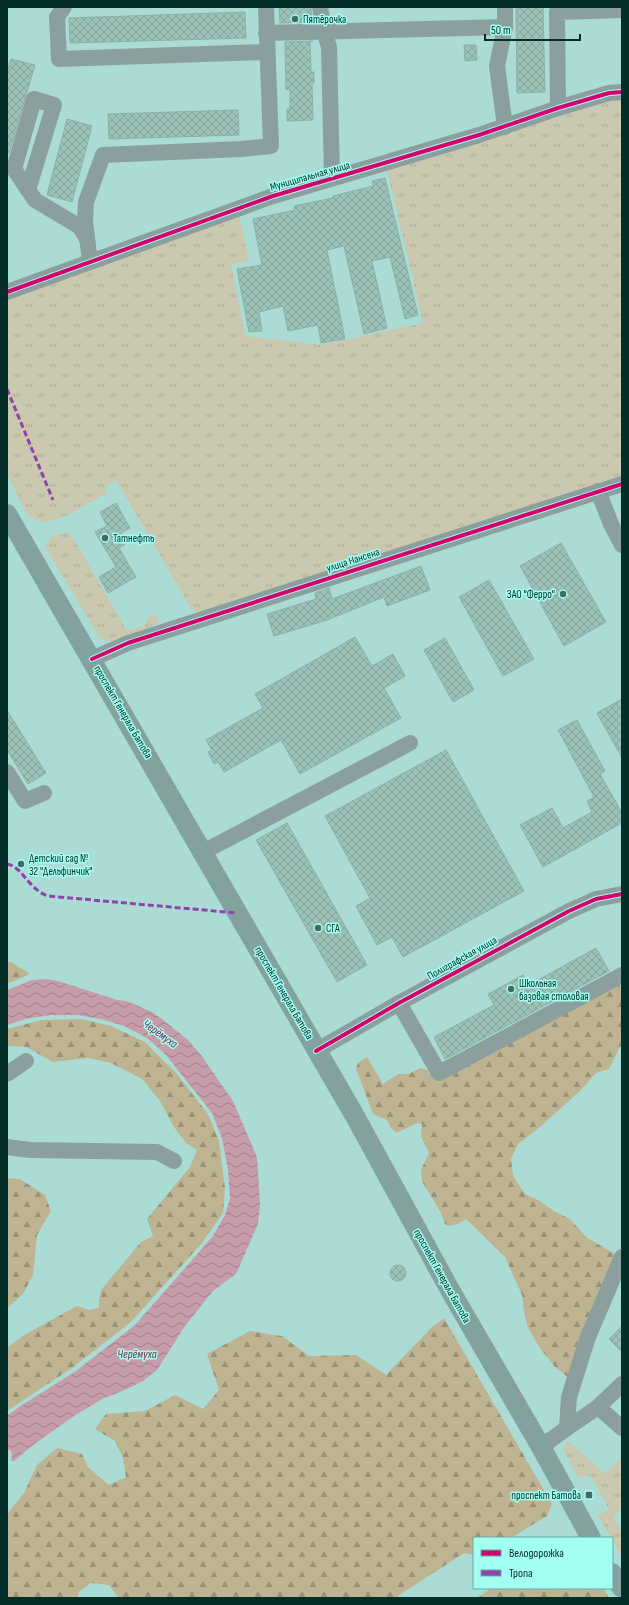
<svg xmlns="http://www.w3.org/2000/svg" width="629" height="1605" font-family="'Sofia Sans Condensed',sans-serif">
	<style>
		.grass { fill: url(#grass-tufts) }
		.forest { fill: url(#forest-firs) }
		.water { fill: url(#water-waves) }
		.building { fill: url(#building-cross-hatch); stroke: #8bb1a7 }
		.lines { fill: none; stroke-linecap: round; stroke-linejoin: round }
		.minor { stroke: #8ba09e; stroke-width: 16 }
		.major { stroke: #83a29e; stroke-width: 20 }
		.quiet { stroke: #8e44ad; stroke-width: 3; stroke-dasharray: 6 3; stroke-linecap: butt }
		.cycleway-casing { stroke: #a2fff1; stroke-width: 6 }
		.cycleway { stroke: #d6006c; stroke-width: 4 }
		.poi-dot { fill: #3e6b65; stroke: #a2fff1; stroke-width: 1.5 }
		.labels { text-anchor: middle; dominant-baseline: central; stroke-width: 3; stroke-linejoin: round; paint-order: stroke }
		.poi-label { font-size: 11px; fill: #042e29; stroke: #a2fff1; text-anchor: start }
		.street-label { font-size: 11px; fill: #042e29; stroke: #a2fff1 }
		.water-label { font-size: 12px; font-style: italic; fill: #7d1c3f; stroke: #a2fff1 }
	</style>
	<defs>
		<pattern id="grass-tufts" width="24" height="20" patternUnits="userSpaceOnUse"><rect width="24" height="20" fill="#cac8ae"/><path d="M3 7l-1-3M5 7V3M7 7l1-3M15 17l-1-3M17 17v-4M19 17l1-3" fill="none" stroke="#acac96"/></pattern>
		<pattern id="forest-firs" width="22" height="20" patternUnits="userSpaceOnUse"><rect width="22" height="20" fill="#beb491"/><path d="M5 1l3.5 6h-7zM16 11l3.5 6h-7z" fill="#989376"/></pattern>
		<pattern id="water-waves" width="16" height="10" patternUnits="userSpaceOnUse"><rect width="16" height="10" fill="#c69ca9"/><path d="M0 5q4-4 8 0t8 0" fill="none" stroke="#9f808a"/></pattern>
		<pattern id="building-cross-hatch" width="8" height="8" patternUnits="userSpaceOnUse"><rect width="8" height="8" fill="#9cc1b7"/><path d="M0 0l8 8M0 8l8-8" fill="none" stroke="#85a69d"/></pattern>
	</defs>
	<rect width="100%" height="100%" fill="#aadcd5"/>
	<g class="grass">
		<path d="M622,97V480L200,612L192,610L116,480L105,487L107,493L68,515L46,522L37,521L26,513L7,474V300L92,268L239,216L249,261L231,264L245,336L322,345L423,323L387,170L560,114Z"/>
		<path d="M64,533L70,535L74,539L127,631L145,625L149,616L153,614L157,616L159,620L157,623L117,642L107,641L100,638L46,548C46,537 55,535 64,533Z"/>
		<path d="M568,1441L605,1474L622,1457V1509L613,1516L622,1531V1557L598,1516L609,1509L591,1476L578,1477L567,1457L564,1451L565,1444Z"/>
	</g>
	<g class="forest">
		<path d="M7,962H11L30,974L7,984Z"/>
		<path d="M615,975L622,991V1043L609,1069L596,1073L580,1091L541,1126L518,1144L511,1159L513,1176L525,1194L540,1201L554,1211L570,1219L586,1237L615,1254L569,1378L555,1367L539,1347L528,1328L524,1312L522,1295L505,1257L466,1219L458,1224L449,1226L445,1224L441,1213L422,1181L421,1170L429,1153L421,1137L422,1124L417,1123L397,1133L391,1128L387,1120L373,1114L356,1069L358,1063L367,1057L383,1084L398,1074H409L420,1068L428,1070L429,1074Z"/>
		<path d="M82,1019L111,1026L145,1042L177,1074L208,1114L219,1141L225,1188L223,1213L202,1243L131,1322L72,1368L7,1411V1348L24,1335L77,1306L89,1310L99,1308V1299L101,1290L141,1242L153,1236L147,1219L190,1167L197,1150L186,1143L174,1127L160,1101L142,1079L111,1063L88,1058L53,1062L26,1047L7,1046V1029L41,1020Z"/>
		<path d="M7,1178L20,1179L45,1195L51,1211L37,1235L33,1275L23,1294L7,1308Z"/>
		<path d="M444,1318L552,1504L547,1516L511,1538H474V1555L464,1553L395,1598H119L109,1585L91,1583L79,1592L77,1598H7V1514L24,1493L37,1465L57,1448L82,1454L88,1467L109,1485L126,1477L123,1458L115,1441L95,1429L106,1414L145,1411L175,1395L203,1409L219,1390L207,1354L250,1331L282,1336L309,1356L356,1355L386,1375L432,1327Z"/>
		<path d="M492,1588H603L609,1598H477Z"/>
	</g>
	<path class="water" d="M45,979L58,981L117,1000L127,1001L152,1012L162,1019L188,1040L201,1055L233,1101L257,1157L260,1204L258,1224L236,1274L213,1291L185,1326L157,1370L143,1381L125,1390L104,1398L74,1416L33,1445L14,1461H11L12,1454L10,1450H7V1416L19,1407L76,1371L135,1325L213,1236L225,1215L230,1199L228,1170L222,1138L212,1113L166,1055L147,1038L124,1026L101,1019L78,1015H51L25,1019L7,1025V990L32,980Z"/>
	<g class="building">
		<path d="M279,7H311L312,22L280,23Z"/>
		<path d="M516,7H543L545,92L517,93Z"/>
		<path d="M245,12L246,38L70,43L69,18Z"/>
		<path d="M313,41L310,42L311,72H314V83H312L313,120L287,121V109H290V89L286,90L285,42Z"/>
		<path d="M464,45H476L477,60L465,61Z"/>
		<path d="M11,59L35,65L9,153H7V72Z"/>
		<path d="M238,110L239,135L109,139L108,114Z"/>
		<path d="M67,119L92,126L72,202L47,195Z"/>
		<path d="M385,178L418,315L405,319L390,257L372,261L387,328L364,334L344,246L327,250L345,339L321,343L318,325L288,331L283,306L259,312L262,331L249,332L237,269L262,265L253,219L295,210L294,206L333,198V196L373,186L372,181Z"/>
		<path d="M116,503L130,528L121,533L127,543L119,548L136,577L108,593L99,577L116,567L95,532L107,526L100,512Z"/>
		<path d="M561,543L606,622L564,646L520,566Z"/>
		<path d="M421,566L430,590L387,606L384,597L327,620L274,636L267,614L316,599L315,593L329,588L332,599Z"/>
		<path d="M489,580L534,659L503,676L459,597Z"/>
		<path d="M355,637L372,666L393,654L405,676L384,688L401,718L300,774L281,740L224,772L218,762L214,764L208,752L212,750L206,740L263,708L255,694Z"/>
		<path d="M445,638L474,690L453,702L424,650Z"/>
		<path d="M622,699V758L597,713Z"/>
		<path d="M7,710L46,773L28,784L7,750Z"/>
		<path d="M577,720L605,771L600,774L622,813V823L543,867L520,825L552,808L563,828L592,812L587,801L594,797L558,730Z"/>
		<path d="M446,750L524,891L403,957L392,937L377,945L356,906L370,898L325,816Z"/>
		<path d="M287,823L367,965L337,982L256,840Z"/>
		<path d="M596,948L609,971L445,1059L434,1037L494,1005L488,994L523,975L529,985Z"/>
		<circle cx="398" cy="1273" r="8"/>
		<path d="M622,1326V1352L609,1339Z"/>
	</g>
	<g class="lines">
		<g class="minor">
			<path d="M64,7L57,17L59,59L267,52"/>
			<path d="M320,7L324,31L329,47L332,178"/>
			<path d="M266,33L505,27"/>
			<path d="M558,108L557,12L622,10"/>
			<path d="M505,127L497,66L505,27V7"/>
			<path d="M28,190L54,105L34,99L14,169L35,200L80,227L87,239"/>
			<path d="M90,262L85,221L86,202L103,155L241,149L271,146L266,7"/>
			<path d="M7,292L273,196L479,135L558,108L609,93L622,92"/>
			<path d="M598,491L611,524L622,545"/>
			<path d="M92,659L128,643L622,484"/>
			<path d="M7,772L25,801L44,793"/>
			<path d="M203,852L410,743"/>
			<path d="M399,1003L439,1073L622,975"/>
			<path d="M316,1051L399,1003L569,911L596,899L622,894"/>
			<path d="M7,1074L26,1061"/>
			<path d="M7,1147L30,1150L157,1152L174,1161"/>
			<path d="M598,1407L622,1428"/>
			<path d="M567,1428L598,1407L622,1384"/>
			<path d="M541,1447L567,1428L569,1397L588,1337L622,1257"/>
		</g>
		<g class="major">
			<path d="M7,514L356,1118L450,1290L541,1447L591,1538"/>
			<path d="M612,1573L622,1588"/>
		</g>
		<g class="quiet">
			<path d="M7,389L53,500"/>
			<path d="M7,864C23,867 28,889 48,896L237,913"/>
		</g>
		<defs>
			<g id="cycleway">
				<path d="M7,292L273,196L479,135L558,108L609,93L622,92"/>
				<path d="M92,659L128,643L622,484"/>
				<path d="M316,1051L399,1003L569,911L596,899L622,894"/>
			</g>
		</defs>
		<use href="#cycleway" class="cycleway-casing"/>
		<use href="#cycleway" class="cycleway"/>
	</g>
	<g class="poi-dot">
		<circle cx="295" cy="19" r="4"/>
		<circle cx="105" cy="538" r="4"/>
		<circle cx="563" cy="594" r="4"/>
		<circle cx="21" cy="864" r="4"/>
		<circle cx="318" cy="928" r="4"/>
		<circle cx="511" cy="989" r="4"/>
		<rect x="585" y="1491" width="8" height="8" rx="2"/>
	</g>
	<g class="labels">
		<g class="poi-label">
			<text x="303" y="19">Пятёрочка</text>
			<text x="113" y="538">Татнефть</text>
			<text x="555" y="594" text-anchor="end">ЗАО "Ферро"</text>
			<text x="29" y="858">Детский сад №<tspan x="29" dy="13">32 "Дельфинчик"</tspan></text>
			<text x="326" y="928">СГА</text>
			<text x="519" y="983">Школьная<tspan x="519" dy="13">базовая столовая</tspan></text>
			<text x="581" y="1495" text-anchor="end">проспект Батова</text>
		</g>
		<g class="street-label">
			<text transform="translate(310 176) rotate(-16)">Муниципальная улица</text>
			<text transform="translate(353 560) rotate(-18)">улица Нансена</text>
			<text transform="translate(123 712) rotate(60)">проспект Генерала Батова</text>
			<text transform="translate(462 958) rotate(-29)">Полиграфская улица</text>
			<text transform="translate(284 993) rotate(60)">проспект Генерала Батова</text>
			<text transform="translate(442 1276) rotate(61)">проспект Генерала Батова</text>
		</g>
		<g class="water-label">
			<text transform="translate(160 1034) rotate(36)">Черёмуха</text>
			<text x="137" y="1354">Черёмуха</text>
		</g>
	</g>
	<rect width="629" height="1605" fill="none" stroke="#042e29" stroke-width="16"/>
	<rect x="473" y="1537" width="140" height="52" fill="#a2fff1" stroke="#63aba1"/>
	<rect x="481" y="1550" width="20" height="6" fill="#d6006c" stroke="#63aba1"/>
	<text x="509" y="1557" font-size="12" fill="#042e29">Велодорожка</text>
	<rect x="481" y="1570" width="20" height="6" fill="#8e44ad" stroke="#63aba1"/>
	<text x="509" y="1577" font-size="12" fill="#042e29">Тропа</text>
	<path d="M485 34v6h95v-6" fill="none" stroke="#042e29" stroke-width="2"/>
	<text x="491" y="34" font-size="12" fill="#042e29" stroke="#a2fff1" stroke-width="3" paint-order="stroke">50 m</text>
</svg>
